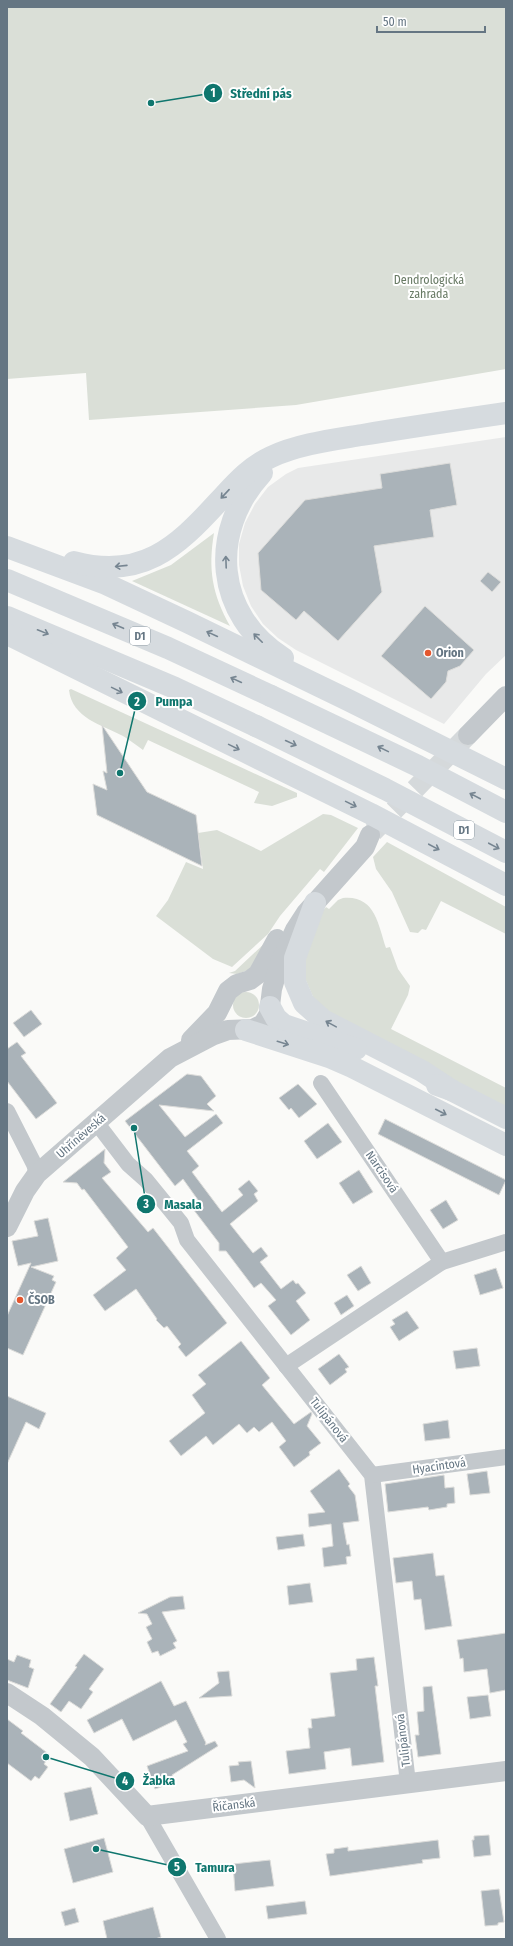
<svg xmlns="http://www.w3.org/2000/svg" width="513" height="1946" font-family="'Fira Sans Condensed',sans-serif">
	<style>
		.built { fill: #e8e9e9 }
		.green { fill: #dadfd7 }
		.building { fill: #aab3b9; stroke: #dcdcda }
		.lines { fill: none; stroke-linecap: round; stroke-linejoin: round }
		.tertiary-tunnel { stroke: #d5d9db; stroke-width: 20; stroke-dasharray: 20 10; stroke-linecap: butt }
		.minor { stroke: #c3c8cc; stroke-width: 16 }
		.tertiary { stroke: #c3c8cc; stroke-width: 20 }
		.trunk { stroke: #d6dbdf; stroke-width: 22 }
		.motorway { stroke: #d6dbdf; stroke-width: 22 }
		.oneway { stroke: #768591 }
		.poi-dot { fill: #e4572e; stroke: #fff; stroke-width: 1.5 }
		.labels { text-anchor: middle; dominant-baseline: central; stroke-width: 4; stroke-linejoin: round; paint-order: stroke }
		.shield { fill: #fff; stroke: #939fa8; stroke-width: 1 }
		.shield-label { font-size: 11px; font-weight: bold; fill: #657683 }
		.park-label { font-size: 12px; fill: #687a64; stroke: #fff }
		.poi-label { font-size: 12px; font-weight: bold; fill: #657683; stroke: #fff; text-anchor: start }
		.street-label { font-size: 12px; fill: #657683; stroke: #fff }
		.leader { fill: none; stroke: #0f766e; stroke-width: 1.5 }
		.callout-dot { fill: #0f766e; stroke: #fff; stroke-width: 1.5 }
		.mark-label { font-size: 12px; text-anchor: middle; font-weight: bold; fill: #fff }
		.callout-label { font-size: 13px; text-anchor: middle; font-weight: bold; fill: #0f766e; stroke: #fff; stroke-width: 4; stroke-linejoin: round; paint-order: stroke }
	</style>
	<rect width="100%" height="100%" fill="#fafaf8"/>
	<path class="built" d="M506,437V655L486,674L444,724L296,650L278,638L263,624L251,606L243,586L239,565V544L245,523L255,504L268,487L286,474L298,468Z"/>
	<g class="green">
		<path d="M7,7H506V369L296,405L89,420L86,373L7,379Z"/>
		<path d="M214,533C208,569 212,594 230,626L132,581L171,565Z"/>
		<path d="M71,689L297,793V797L272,806L254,803L259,792L148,740L143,750C136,745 130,740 123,736C102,725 72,718 69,690Z"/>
		<path d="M323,814L331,815L358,828L324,872L320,869L280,916L268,934L232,967L213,959L156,916L168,900L186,862L203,869L198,833L217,830L261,851Z"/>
		<path d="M387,842L506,907V934L441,901L426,930L422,929L418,933L410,932L392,892L376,869L373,857Z"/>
		<path d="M343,898C375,895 378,924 386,948L390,947L398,969L410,986L408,995L391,1029L506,1088V1108L317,1006L301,969L321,913L326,907L329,909L338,900Z"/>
		<path d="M266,942L254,968L237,974L229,973L235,971Z"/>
		<circle cx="246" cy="1005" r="13"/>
	</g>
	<g class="building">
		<path d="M450,463L457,505L430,510L434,537L374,546L382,592L338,641L304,611L296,620L261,590L258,553L305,500L382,488L380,474Z"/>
		<path d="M488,572L501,582L492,592L480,581Z"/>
		<path d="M425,606L474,650L460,666L448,671L446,682L431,699L381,656Z"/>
		<path d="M102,725L147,792L196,815L202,866L97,815L93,784L107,790L103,771L107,773Z"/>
		<path d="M31,1010L42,1024L24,1037L13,1023Z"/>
		<path d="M17,1042L26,1053L21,1056L57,1103L36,1119L7,1081V1049Z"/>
		<path d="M187,1074L201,1076L216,1096L207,1104L214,1111L159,1105L185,1137L216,1114L223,1123L187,1151L199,1166L192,1172L222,1212L243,1195L238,1189L249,1180L258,1191L254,1194L258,1201L230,1224L253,1253L261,1247L268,1256L260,1262L281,1289L293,1280L296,1284L298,1283L306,1293L296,1301L310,1320L291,1335L268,1306L276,1300L261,1283L254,1288L226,1251H219V1243L190,1205L198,1200L183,1179L175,1186L125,1121Z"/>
		<path d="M298,1084L317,1104L299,1118L291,1108L289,1110L279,1098Z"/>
		<path d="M385,1119L506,1180L499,1195L378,1134Z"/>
		<path d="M328,1123L342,1142L317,1159L304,1141Z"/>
		<path d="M105,1149L104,1163L111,1172L102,1178L148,1232L153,1228L227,1323L186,1357L178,1347L181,1344L167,1326L164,1328L156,1320L157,1319L136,1289L105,1311L93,1295L126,1270L116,1258L128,1247L84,1189L82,1190L77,1183L63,1182Z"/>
		<path d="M359,1170L373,1192L353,1204L339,1183Z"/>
		<path d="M446,1200L458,1220L443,1229L430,1210Z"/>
		<path d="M48,1218L58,1261L31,1267L54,1276L52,1280L56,1282L23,1355L7,1348V1316L31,1263L18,1266L12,1241L38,1236L34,1221Z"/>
		<path d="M361,1266L371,1283L358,1291L347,1275Z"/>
		<path d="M496,1268L503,1288L480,1295L474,1275Z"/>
		<path d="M347,1295L354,1306L341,1315L334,1303Z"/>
		<path d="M407,1311L419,1328L399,1341L390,1327L395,1324L392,1320Z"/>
		<path d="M241,1341L270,1378L262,1385L294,1424L311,1412L312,1414L307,1426L321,1443L309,1452L310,1455L294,1467L279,1447L286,1441L272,1422L259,1432L254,1427L247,1433L239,1424L213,1445L206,1436L181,1456L169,1441L205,1413L192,1395L206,1384L198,1375Z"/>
		<path d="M477,1348L480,1366L456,1369L453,1351Z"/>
		<path d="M339,1354L349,1367L345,1369L347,1372L330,1385L318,1369Z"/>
		<path d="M7,1396L46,1413L39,1429L26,1422L7,1464Z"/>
		<path d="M448,1420L450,1438L425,1441L423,1424Z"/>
		<path d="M339,1469L350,1484L348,1486L355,1495L359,1521L343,1523L347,1545L349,1544L351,1556L346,1557L347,1564L324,1567L322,1548L333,1546L331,1524L309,1527L308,1514L325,1512L310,1491Z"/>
		<path d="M487,1471L490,1493L470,1495L467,1474Z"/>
		<path d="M444,1475L445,1488L454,1487L455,1503L447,1504V1507L429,1510L428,1507L388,1512L385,1484Z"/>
		<path d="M303,1534L305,1546L278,1550L276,1537Z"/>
		<path d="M433,1553L436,1576L444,1575L452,1626L425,1630L421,1599L414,1600L412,1581L396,1583L393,1558Z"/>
		<path d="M310,1583L313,1602L289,1605L287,1586Z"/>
		<path d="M183,1596L185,1609L162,1612L177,1641L173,1643L176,1648L160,1656L158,1651L152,1653L147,1642L152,1639L146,1627L152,1624L147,1614L138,1613L170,1597Z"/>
		<path d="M506,1633V1690L490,1693L487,1669L464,1672L463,1658L460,1659L457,1640Z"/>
		<path d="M84,1654L104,1669L89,1689L93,1692L81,1709L69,1701L61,1712L50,1704L77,1667L75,1666Z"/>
		<path d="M17,1655L31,1660L29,1667L34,1669L28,1688L7,1680V1659L14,1662Z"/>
		<path d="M374,1657L378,1686H375L384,1762L352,1766L350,1748L324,1752L326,1769L289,1774L286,1751L310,1748L308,1728H312L311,1719L335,1716L330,1673L357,1670L356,1659Z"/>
		<path d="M229,1671L232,1696L199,1698L219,1683L217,1672Z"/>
		<path d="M161,1681L174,1706L186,1701L206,1743L205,1745L215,1741L218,1746L172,1775L175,1782L155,1789L147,1766L188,1751L183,1744L187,1742L176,1720L133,1741L122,1719L94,1733L87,1720Z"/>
		<path d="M432,1686L441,1754L418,1757L415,1735H419L417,1712L424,1711L423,1687Z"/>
		<path d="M488,1695L491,1716L470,1719L467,1697Z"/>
		<path d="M7,1719L23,1731L21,1733L50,1755L44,1764L48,1767L39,1779L35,1776L31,1781L7,1763Z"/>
		<path d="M251,1761L255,1788L244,1780L231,1782L229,1766L239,1765L238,1762Z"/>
		<path d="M91,1787L98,1814L70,1821L64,1793Z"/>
		<path d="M489,1835L491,1855L474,1857L472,1840H474V1836Z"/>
		<path d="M104,1838L113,1872L73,1883L64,1849Z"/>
		<path d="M438,1840L440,1858L422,1860L423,1863L330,1876L326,1854L334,1853V1849L348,1847V1851Z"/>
		<path d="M270,1860L274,1886L235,1891L233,1864Z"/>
		<path d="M499,1889L504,1922L498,1923V1925L485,1926L481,1891Z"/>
		<path d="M305,1901L307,1914L268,1919L266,1906Z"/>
		<path d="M153,1907L161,1937L155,1939H107L103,1921Z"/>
		<path d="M75,1908L79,1922L65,1926L61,1912Z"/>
	</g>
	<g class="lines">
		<path class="tertiary-tunnel" d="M373,832L468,735"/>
		<g class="minor">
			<path d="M321,1083L442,1262"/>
			<path d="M7,1111L34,1164L37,1174"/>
			<path d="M96,1122L128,1164L146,1180L181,1223L187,1240L372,1475L408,1783"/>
			<path d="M286,1366L442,1262L506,1242"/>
			<path d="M372,1475L506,1457"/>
			<path d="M147,1816L218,1939"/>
		</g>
		<g class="tertiary">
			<path d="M468,735L506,696"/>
			<path d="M191,1040L217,1013L228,991L237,984L250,980L258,974L277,939"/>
			<path d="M7,1227L25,1191L37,1174L170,1058L214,1035L228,1030L253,1029L263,1024L269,1014L272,989L279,965L295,930L306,913L365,847L370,835"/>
			<path d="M7,1693L42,1716L92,1757L147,1816L506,1771"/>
		</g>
		<g class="trunk">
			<path d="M262,473C208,532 215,615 283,658"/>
			<path d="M7,547L106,584L187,622L348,700L506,779"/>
			<path d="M74,562C141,580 176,548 218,502C234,485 249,467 271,457C299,444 332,440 362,435C410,427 458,420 506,413"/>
			<path d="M7,580L168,648L271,696"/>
			<path d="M7,617L175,688L256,726"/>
			<path d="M7,634L371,814L506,885"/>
			<path d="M315,903L295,958V982L304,1003L323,1020L422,1071L451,1090"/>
			<path d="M270,1007L276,1018L284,1025L356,1049"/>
			<path d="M437,1085L451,1090L506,1118"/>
		</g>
		<g class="motorway">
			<path d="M271,696L418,766L506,812"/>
			<path d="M256,726L385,789L506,852"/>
			<path d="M246,1030L329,1057L352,1067L506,1145"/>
		</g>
	</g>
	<defs><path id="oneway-shaft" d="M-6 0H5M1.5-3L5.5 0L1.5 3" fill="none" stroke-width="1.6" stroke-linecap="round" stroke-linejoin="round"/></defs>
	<g class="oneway">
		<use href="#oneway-shaft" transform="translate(225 494) rotate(133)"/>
		<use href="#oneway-shaft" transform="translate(226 562) rotate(-92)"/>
		<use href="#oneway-shaft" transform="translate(121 566) rotate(174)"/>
		<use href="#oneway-shaft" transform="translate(118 626) rotate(-157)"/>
		<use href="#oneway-shaft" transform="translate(43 632) rotate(22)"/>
		<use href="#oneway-shaft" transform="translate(212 634) rotate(-155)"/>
		<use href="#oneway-shaft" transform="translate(258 638) rotate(-135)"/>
		<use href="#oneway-shaft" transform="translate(236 680) rotate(-155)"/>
		<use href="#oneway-shaft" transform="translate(117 690) rotate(26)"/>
		<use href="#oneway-shaft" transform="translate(291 743) rotate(25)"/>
		<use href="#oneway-shaft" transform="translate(234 747) rotate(26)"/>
		<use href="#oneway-shaft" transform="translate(383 749) rotate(-154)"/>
		<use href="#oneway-shaft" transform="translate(475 796) rotate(-152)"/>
		<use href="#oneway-shaft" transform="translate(351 804) rotate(26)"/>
		<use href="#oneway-shaft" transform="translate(494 846) rotate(28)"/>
		<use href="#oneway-shaft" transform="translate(434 847) rotate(28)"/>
		<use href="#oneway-shaft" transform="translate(331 1024) rotate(-151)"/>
		<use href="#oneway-shaft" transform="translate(283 1043) rotate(17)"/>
		<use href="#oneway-shaft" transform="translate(441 1112) rotate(27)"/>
	</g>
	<g class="poi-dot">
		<circle cx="428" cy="653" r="4"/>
		<circle cx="20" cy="1300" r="4"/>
	</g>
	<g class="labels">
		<g class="shield">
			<rect x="130" y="627" width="20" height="18" rx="3"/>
			<rect x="454" y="821" width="20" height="18" rx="3"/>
		</g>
		<g class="shield-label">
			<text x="140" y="636">D1</text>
			<text x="464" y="830">D1</text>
		</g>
		<g class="park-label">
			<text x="429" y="280">Dendrologická<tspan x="429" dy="14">zahrada</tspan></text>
		</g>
		<g class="poi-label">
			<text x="436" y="653">Orion</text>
			<text x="28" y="1300">ČSOB</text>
		</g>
		<g class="street-label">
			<text transform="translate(81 1136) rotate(-41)">Uhříněveská</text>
			<text transform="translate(382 1172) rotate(56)">Narcisová</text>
			<text transform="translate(329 1420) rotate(52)">Tulipánová</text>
			<text transform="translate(439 1466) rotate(-8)">Hyacintová</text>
			<text transform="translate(403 1740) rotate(-97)">Tulipánová</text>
			<text transform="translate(234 1805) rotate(-7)">Říčanská</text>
		</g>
	</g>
	<path class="leader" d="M151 103L213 93M120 773L137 701M134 1128L146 1204M46 1757L125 1781M96 1849L177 1867"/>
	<g class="callout-dot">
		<circle cx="151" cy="103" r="4"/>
		<circle cx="120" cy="773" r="4"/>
		<circle cx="134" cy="1128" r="4"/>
		<circle cx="46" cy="1757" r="4"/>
		<circle cx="96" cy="1849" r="4"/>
		<circle cx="213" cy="93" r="10"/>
		<circle cx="137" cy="701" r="10"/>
		<circle cx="146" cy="1204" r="10"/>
		<circle cx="125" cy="1781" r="10"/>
		<circle cx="177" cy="1867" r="10"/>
	</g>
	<g class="mark-label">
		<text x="213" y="97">1</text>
		<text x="137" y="706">2</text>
		<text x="146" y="1208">3</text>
		<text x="125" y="1785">4</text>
		<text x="177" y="1871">5</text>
	</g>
	<g class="callout-label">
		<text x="261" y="98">Střední pás</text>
		<text x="174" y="706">Pumpa</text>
		<text x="183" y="1209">Masala</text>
		<text x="159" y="1785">Žabka</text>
		<text x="215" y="1872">Tamura</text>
	</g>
	<rect width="513" height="1946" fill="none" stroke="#657683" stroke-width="16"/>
	<path d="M377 26v6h108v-6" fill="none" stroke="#657683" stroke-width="2"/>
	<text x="383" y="26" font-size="12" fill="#657683" stroke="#ffffff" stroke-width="3" paint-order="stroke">50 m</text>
</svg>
